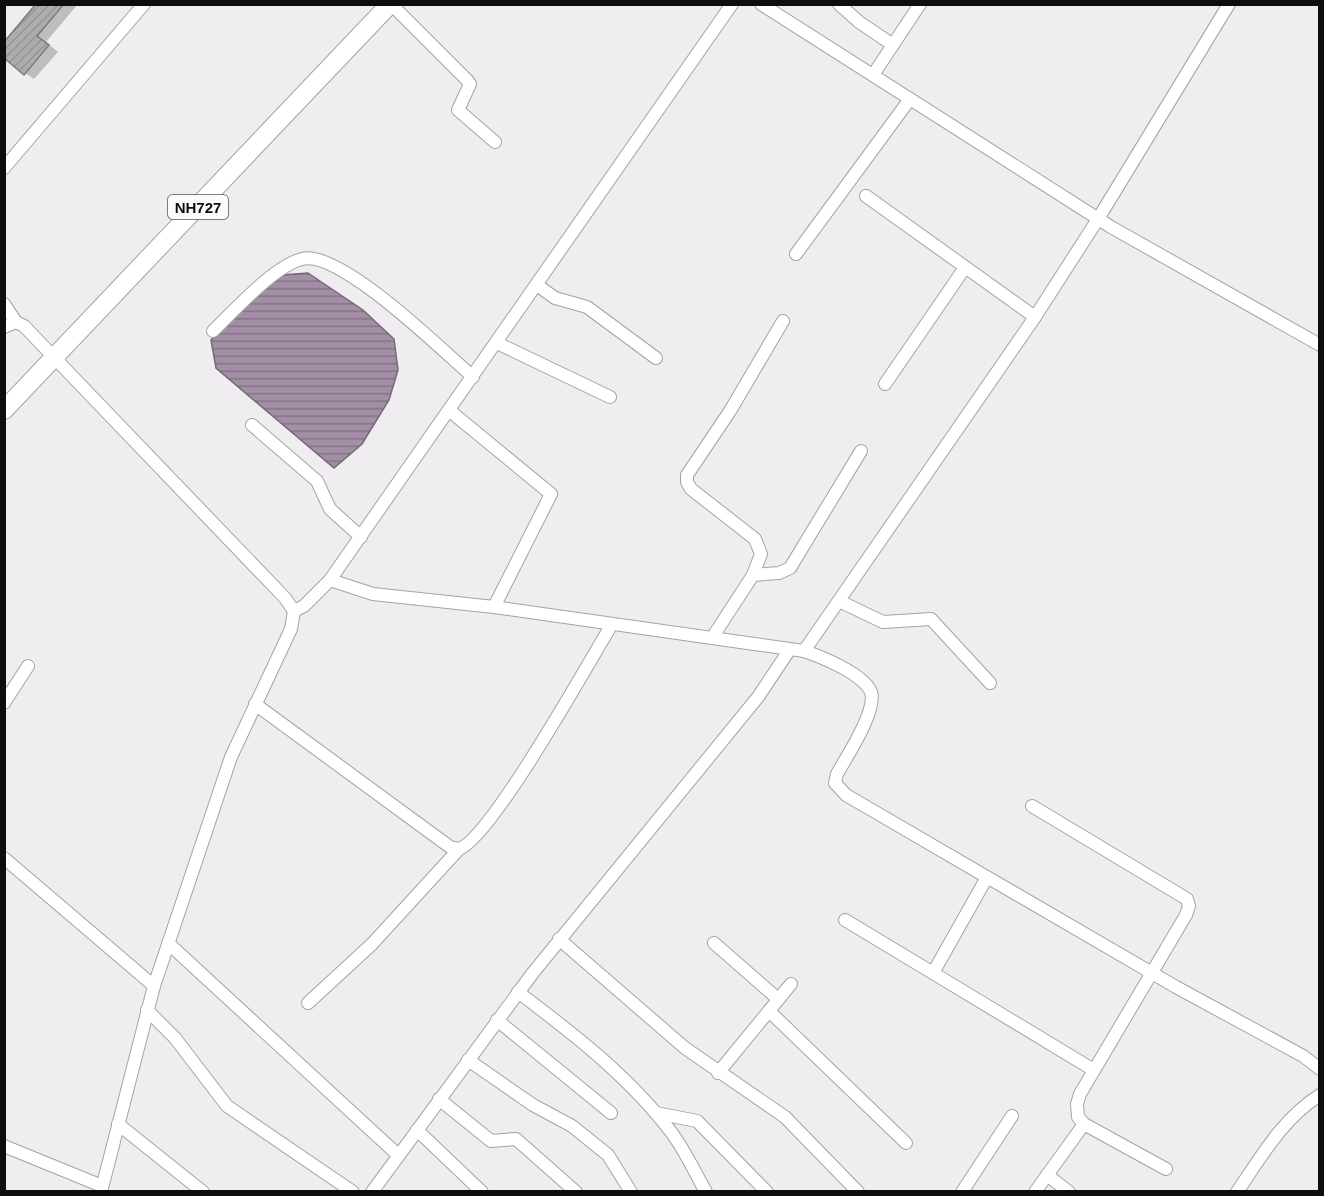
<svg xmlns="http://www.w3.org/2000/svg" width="1324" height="1196" font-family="Arial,sans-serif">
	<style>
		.water { fill: url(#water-rules); stroke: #766878; stroke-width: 1.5 }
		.shadow { fill: #0003 }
		.building { fill: url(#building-hatch); stroke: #7d7a7d; stroke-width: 1.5 }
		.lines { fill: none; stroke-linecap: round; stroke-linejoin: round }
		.minor-casing { stroke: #a5a3a5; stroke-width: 14 }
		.highway-casing { stroke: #a5a3a5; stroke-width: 20 }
		.minor { stroke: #fff; stroke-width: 12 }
		.highway { stroke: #fff; stroke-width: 18 }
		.labels { text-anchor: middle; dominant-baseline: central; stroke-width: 4.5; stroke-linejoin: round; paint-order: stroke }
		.shield { fill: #fcfafd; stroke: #555456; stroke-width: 1.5 }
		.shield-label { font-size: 15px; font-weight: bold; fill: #0e0d0e }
	</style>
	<defs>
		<pattern id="water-rules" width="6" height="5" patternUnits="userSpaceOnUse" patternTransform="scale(1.5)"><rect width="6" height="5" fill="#a38fa5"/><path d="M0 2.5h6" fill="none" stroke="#837385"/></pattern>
		<pattern id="building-hatch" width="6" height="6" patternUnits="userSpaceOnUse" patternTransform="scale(1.5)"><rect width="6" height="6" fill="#afacaf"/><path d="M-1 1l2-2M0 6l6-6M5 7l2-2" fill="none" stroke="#959395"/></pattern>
	</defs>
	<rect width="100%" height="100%" fill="#efedef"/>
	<path class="water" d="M308,273L363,310L394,339L398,370L389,400L362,444L334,468L216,368L211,340L243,306L282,275Z"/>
	<path class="shadow" d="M38,4H78L46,42L58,52L34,79L25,73Z"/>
	<path class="building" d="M36,4H64L37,36L49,45L24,75L4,58V42Z"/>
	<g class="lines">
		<defs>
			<g id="minor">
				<path d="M391,4L467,80L470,84L458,110L495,142"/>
				<path d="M761,4L1111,227L1320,345"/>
				<path d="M839,4L859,22L893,45"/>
				<path d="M873,75L920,4"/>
				<path d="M4,168L144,4"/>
				<path d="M866,196L1035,317"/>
				<path d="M796,254L910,99"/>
				<path d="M537,285L555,298L587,307L656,358"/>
				<path d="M4,304L16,322"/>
				<path d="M4,327L16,322L24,326L285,598L294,611L291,629L231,757L154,986L101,1192"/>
				<path d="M213,331C235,310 274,266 302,259C340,249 444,352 473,377"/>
				<path d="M497,343L610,397"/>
				<path d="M885,384L964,269"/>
				<path d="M450,411L551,494L494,607"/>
				<path d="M252,425L317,481L330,509L361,537"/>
				<path d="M753,575L779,573L790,568L861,451"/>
				<path d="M330,580L373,594L494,607L804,651C819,656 833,662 847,670C855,675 867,682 871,692C877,711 847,756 837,774L835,783L846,795L1176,987L1303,1056L1320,1069"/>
				<path d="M839,601L883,622L931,619L990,683"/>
				<path d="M294,611L304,606L330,580L732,4"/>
				<path d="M712,638L753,575L761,554L755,539L691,489L687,482V475L730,411L783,321"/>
				<path d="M804,651L1035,317L1098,219L1229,4"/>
				<path d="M4,703L28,666"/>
				<path d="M255,704L450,847L459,849C491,838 588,664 612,624"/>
				<path d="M1032,806L1187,899L1189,906L1186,915L1080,1094L1077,1104L1078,1117L1084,1124L1166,1169"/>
				<path d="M4,858L154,986"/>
				<path d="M986,879L933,973L1092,1069"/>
				<path d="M845,920L933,973"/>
				<path d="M559,939L685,1048L785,1117L858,1192"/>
				<path d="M168,943L398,1155"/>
				<path d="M714,943L778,999"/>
				<path d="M518,992C571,1032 627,1075 668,1128C683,1146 694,1171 706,1192"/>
				<path d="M308,1003L372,944L459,849"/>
				<path d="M147,1010L175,1038L227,1106L353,1192"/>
				<path d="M769,1011L906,1143"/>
				<path d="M497,1020L611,1113"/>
				<path d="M468,1060L533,1105L572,1126L608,1155L631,1192"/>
				<path d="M718,1073L791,984"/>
				<path d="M439,1099L491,1141L516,1139L576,1192"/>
				<path d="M656,1113L697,1121L767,1192"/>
				<path d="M118,1124L203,1192"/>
				<path d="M417,1130L482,1192"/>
				<path d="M4,1146L102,1186"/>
				<path d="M1047,1175L1069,1192"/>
				<path d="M372,1192L532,974L758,697L790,649"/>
				<path d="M962,1192L1012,1116"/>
				<path d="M1035,1192L1084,1124"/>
				<path d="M1237,1192C1261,1157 1283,1118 1320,1095"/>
			</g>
			<path id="highway" d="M4,410L390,4"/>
		</defs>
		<use href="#minor" class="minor-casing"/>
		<use href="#highway" class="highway-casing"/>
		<use href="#minor" class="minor"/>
		<use href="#highway" class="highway"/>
	</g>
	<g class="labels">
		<rect class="shield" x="168" y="195" width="60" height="24" rx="4.5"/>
		<g class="shield-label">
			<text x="198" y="207">NH727</text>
		</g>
	</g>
	<rect width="1324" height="1196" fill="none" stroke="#0e0d0e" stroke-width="12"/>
</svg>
